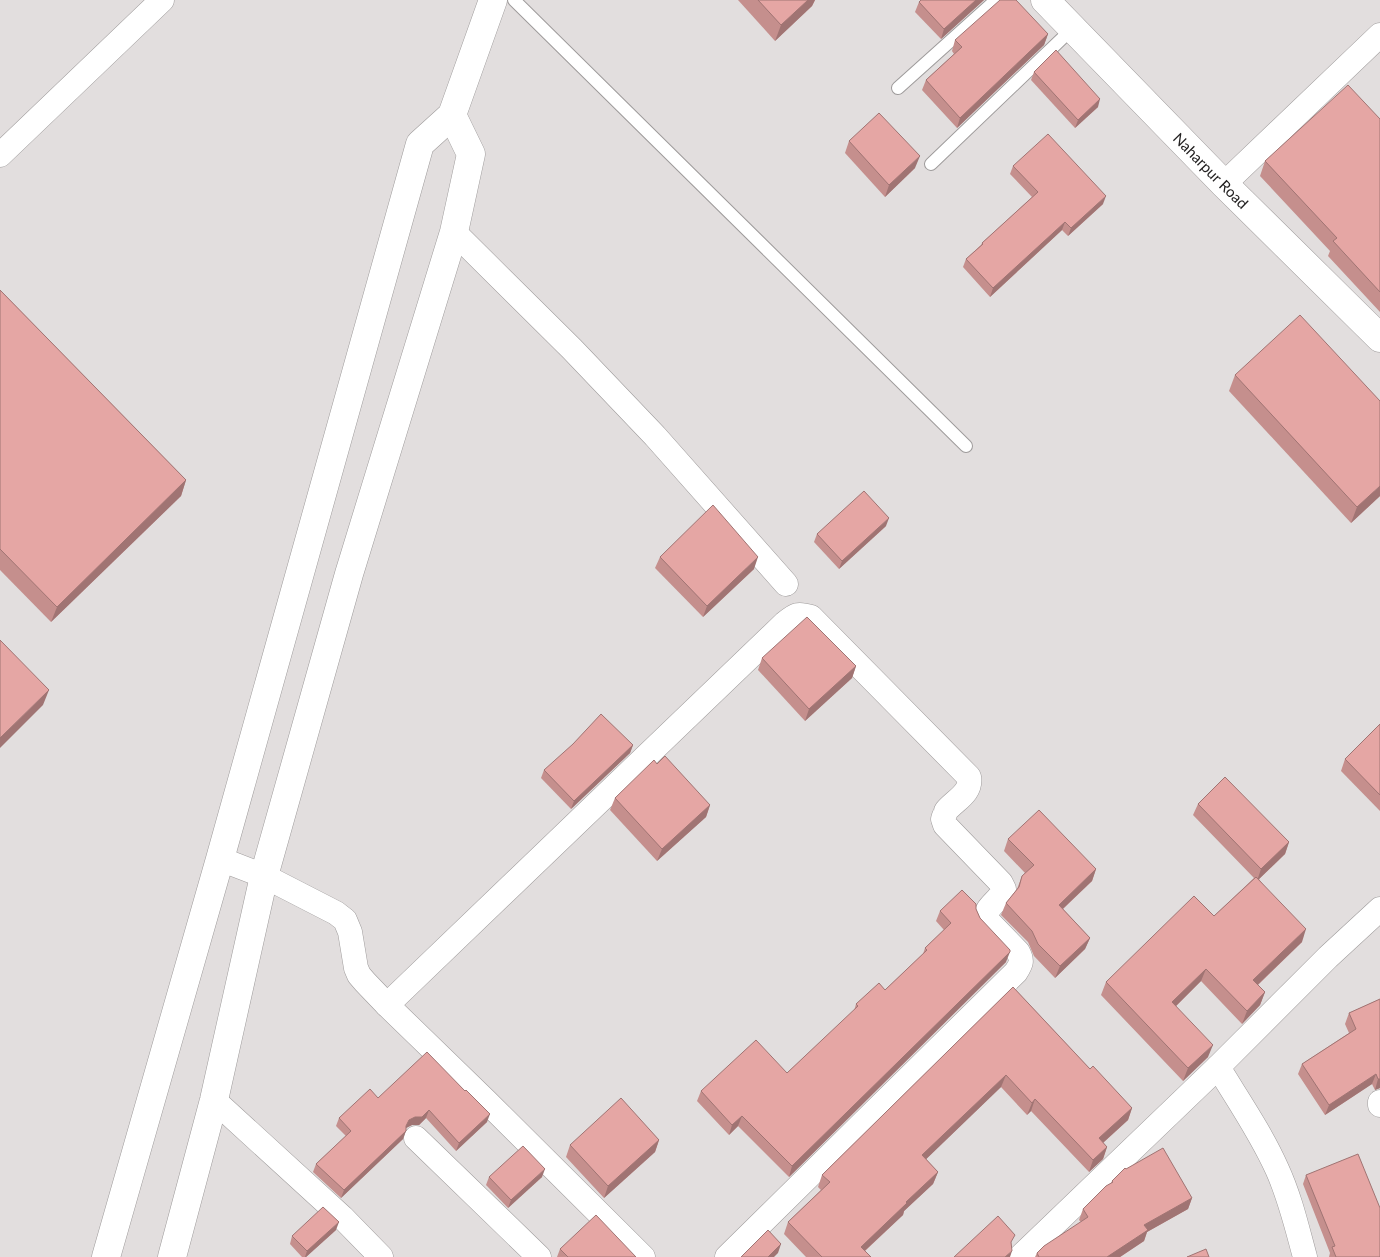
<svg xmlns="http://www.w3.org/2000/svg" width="1380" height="1257" font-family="Lato,sans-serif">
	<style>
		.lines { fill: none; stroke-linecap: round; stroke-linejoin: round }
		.service-casing { stroke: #9e9b9b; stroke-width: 14 }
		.minor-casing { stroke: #9e9b9b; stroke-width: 25 }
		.tertiary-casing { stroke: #9e9b9b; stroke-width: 29 }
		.service { stroke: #fff; stroke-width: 12 }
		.minor { stroke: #fff; stroke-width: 24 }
		.tertiary { stroke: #fff; stroke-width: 28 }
		.wall { fill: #c58f8d }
		.shaded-wall { fill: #a07473 }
		.building { fill: #e5a6a4; stroke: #a07473 }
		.labels { text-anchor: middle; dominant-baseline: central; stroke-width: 5; stroke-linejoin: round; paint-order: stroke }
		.street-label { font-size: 15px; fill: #232121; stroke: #e2dede }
	</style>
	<rect width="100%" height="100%" fill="#e2dede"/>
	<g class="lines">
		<defs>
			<g id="service">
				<path d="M514,0L966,446"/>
				<path d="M898,88L996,0"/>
				<path d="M931,164L1073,28"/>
			</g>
			<g id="minor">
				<path d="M0,155L162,0"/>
				<path d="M1224,184L1380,35"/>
				<path d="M454,232L572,349L655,436L786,584"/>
				<path d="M220,859L264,876L336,913L345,920L350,932L356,968L359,975L365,982L387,1005L486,1101L643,1257"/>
				<path d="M387,1005L785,623C796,614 798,613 811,617L969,777C972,793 955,800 946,811C946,812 943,818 943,819L945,825L1001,883L1004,889C1000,901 984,907 986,919L1018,952C1023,961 1021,964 1016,972L727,1257"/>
				<path d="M1218,1067C1238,1100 1261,1133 1277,1169C1290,1197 1297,1228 1305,1257"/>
				<path d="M214,1100L342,1217L381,1257"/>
				<path d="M1380,1102V1105"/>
				<path d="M416,1138L539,1257"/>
				<path d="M1020,1257L1218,1067L1328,957L1380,909"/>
			</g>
			<g id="tertiary">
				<path id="s1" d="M1045,0L1224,184L1380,338"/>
				<path d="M106,1257L220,859L420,144L452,115L493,0"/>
				<path d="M172,1257L214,1100L264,876L349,574L454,232L471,154L452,115"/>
			</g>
		</defs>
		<use href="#service" class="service-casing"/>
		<use href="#minor" class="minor-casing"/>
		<use href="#tertiary" class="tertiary-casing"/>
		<use href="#service" class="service"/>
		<use href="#minor" class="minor"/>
		<use href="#tertiary" class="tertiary"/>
	</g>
	<g class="wall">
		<path d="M738,0H815L812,6L775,41Z"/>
		<path d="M984,0L941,39L915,12L919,2Z"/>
		<path d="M1048,34L1044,45L957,128L922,90L926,80L954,54L952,51L955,40Z"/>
		<path d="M1034,72L1098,107L1075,128L1031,80Z"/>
		<path d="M1380,119V312L1328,256L1330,251L1260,176L1265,161Z"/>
		<path d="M849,141L915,168L885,197L845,153Z"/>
		<path d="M1013,166L1103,204L1068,236L1062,230L990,297L963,267L966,259L981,245L982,243L1032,197L1010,174Z"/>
		<path d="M0,290L186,480L181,496L51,622L0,570Z"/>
		<path d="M1235,375L1380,496L1351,523L1229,391Z"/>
		<path d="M886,526L839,569L814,542L817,534Z"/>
		<path d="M660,557L754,569L703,617L655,568Z"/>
		<path d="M762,658L856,666L852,678L805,721L758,670Z"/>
		<path d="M1380,724V811L1341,771L1345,759Z"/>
		<path d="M633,745L630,753L571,809L541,778L544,770Z"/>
		<path d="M657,764L710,805L706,817L657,861L610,810L615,798Z"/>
		<path d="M1198,804L1289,842L1285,854L1259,879L1302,942L1258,985L1265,992L1260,1005L1242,1024L1201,981L1176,1006L1208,1057L1183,1081L1101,995L1106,982L1214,916L1254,878L1193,815Z"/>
		<path d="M1008,839L1096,869L1092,881L1063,909L1090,938L1085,949L1055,978L1034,956L1028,942L1001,915L1006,903L1017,889L1022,876L1025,873L1004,851Z"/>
		<path d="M976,909L980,918L1006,962L789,1177L738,1126L729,1135L697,1101L701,1091L787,1073L854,1011L856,1004L885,990L923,954L925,948L944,930L936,921L940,911Z"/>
		<path d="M1013,987L1090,1069L1132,1108L1128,1120L1103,1143L1107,1147L1103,1159L1089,1172L1031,1111L1027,1115L1001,1087L926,1159L938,1172L933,1184L904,1211L903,1215L865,1251L871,1257H806L784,1234L788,1222L821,1190L818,1187L822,1175Z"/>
		<path d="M1380,999V1088L1375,1090L1372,1084L1325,1115L1298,1074L1302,1064L1349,1033L1345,1024L1349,1013Z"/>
		<path d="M378,1098L487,1122L456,1151L426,1118L419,1125H412L406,1128L403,1139L341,1198L313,1172L316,1164L346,1136L336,1126L339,1118Z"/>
		<path d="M659,1140L655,1152L604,1198L566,1157L570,1145Z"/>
		<path d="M1126,1169L1192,1198L1188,1209L1147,1232L1144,1241L1120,1257H1035L1037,1253L1081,1222L1079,1220L1083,1209L1111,1183L1112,1181Z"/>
		<path d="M1306,1175L1380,1257H1329L1330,1253L1303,1184Z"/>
		<path d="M489,1177H542L508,1208L486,1185Z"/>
		<path d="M336,1230L306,1257H302L290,1244L292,1236Z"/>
		<path d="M560,1249L636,1257H557Z"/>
	</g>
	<g class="shaded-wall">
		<path d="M808,0H815L812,6L775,41L781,25Z"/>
		<path d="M976,0H984L941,39L944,29Z"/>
		<path d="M1048,34L1044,45L957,128L960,118Z"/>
		<path d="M1100,99L1098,107L1075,128L1078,120Z"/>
		<path d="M920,156L915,168L885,197L889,185Z"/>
		<path d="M1106,196L1103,204L1068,236L1071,228Z"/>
		<path d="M1065,222L1062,230L990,297L993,288Z"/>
		<path d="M186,480L181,496L51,622L57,607Z"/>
		<path d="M1380,486V496L1351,523L1357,507Z"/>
		<path d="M889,518L886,526L839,569L842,561Z"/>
		<path d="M758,557L754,569L703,617L707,606Z"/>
		<path d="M856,666L852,678L805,721L809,709Z"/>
		<path d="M49,690L43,705L0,748V738Z"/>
		<path d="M633,745L630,753L571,809L574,801Z"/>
		<path d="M710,805L706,817L657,861L662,849Z"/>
		<path d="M1289,842L1285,854L1257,881L1261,869Z"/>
		<path d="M1096,869L1092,881L1054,917L1059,905Z"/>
		<path d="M1306,929L1302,942L1249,993L1253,980Z"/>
		<path d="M1090,938L1085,949L1055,978L1060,966Z"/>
		<path d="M1010,952L1006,962L789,1177L792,1166Z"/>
		<path d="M1206,969L1201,981L1167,1015L1172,1002Z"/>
		<path d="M1265,992L1260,1005L1242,1024L1247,1011Z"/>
		<path d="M1213,1045L1208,1057L1183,1081L1188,1068Z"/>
		<path d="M1376,1074L1372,1084L1325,1115L1329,1105Z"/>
		<path d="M1006,1075L1001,1087L918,1167L922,1155Z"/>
		<path d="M1378,1079H1380V1088L1375,1090Z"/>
		<path d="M1035,1099L1031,1111L1027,1115L1032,1103Z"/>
		<path d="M1132,1108L1128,1120L1095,1150L1099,1138Z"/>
		<path d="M429,1110L426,1118L419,1125H412L406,1128L403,1133L406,1131L403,1139L341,1198L344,1190L406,1126L409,1120Z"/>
		<path d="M490,1114L487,1122L456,1151L459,1143Z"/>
		<path d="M742,1116L738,1126L729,1135L732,1125Z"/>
		<path d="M659,1140L655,1152L604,1198L608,1186Z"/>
		<path d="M1107,1147L1103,1159L1089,1172L1093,1160Z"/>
		<path d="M545,1169L542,1177L508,1208L511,1200Z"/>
		<path d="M938,1172L933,1184L904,1211L903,1215L858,1257L861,1247L906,1202Z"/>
		<path d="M1192,1198L1188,1209L1147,1232L1144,1241L1120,1257H1107L1144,1225Z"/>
		<path d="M339,1222L336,1230L306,1257H305L307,1251Z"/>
		<path d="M781,1244L778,1253L774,1257H768Z"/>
		<path d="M1012,1251L1010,1257H1005Z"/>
	</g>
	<g class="building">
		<path d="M758,0H808L781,25Z"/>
		<path d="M921,0H976L944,29L919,2Z"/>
		<path d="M1000,0H1016L1048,34L960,118L926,80L962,47L955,40Z"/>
		<path d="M1056,50L1100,99L1078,120L1034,72Z"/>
		<path d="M1348,85L1380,119V292L1333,241L1337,238L1265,161Z"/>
		<path d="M879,113L920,156L889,185L849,141Z"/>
		<path d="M1048,134L1106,196L1071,228L1065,222L993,288L966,259L983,244L982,243L1038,192L1013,166Z"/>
		<path d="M0,290L186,480L57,607L0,549Z"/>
		<path d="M1300,315L1380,401V486L1357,507L1235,375Z"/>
		<path d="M864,491L889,518L842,561L817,534Z"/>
		<path d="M713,505L758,557L707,606L660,557Z"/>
		<path d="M807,617L856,666L809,709L762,658Z"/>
		<path d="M0,640L49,690L0,738Z"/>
		<path d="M601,714L633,745L574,801L544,770L573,744Z"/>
		<path d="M1380,724V795L1345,759Z"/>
		<path d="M665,756L710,805L662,849L615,798L654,760L657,764Z"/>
		<path d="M1225,777L1289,842L1261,869L1198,804Z"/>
		<path d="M1039,810L1096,869L1059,905L1090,938L1060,966L1038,944L1032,931L1006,903L1019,887L1022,876L1034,865L1008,839Z"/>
		<path d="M1256,877L1306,929L1253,980L1265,992L1247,1011L1206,969L1172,1002L1213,1045L1188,1068L1106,982L1194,896L1214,916Z"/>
		<path d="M962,890L976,904V909L980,918L1010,950V952L792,1166L742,1116L732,1125L701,1091L756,1040L787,1073L858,1006L856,1004L879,983L885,990L927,950L925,948L951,923L940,911Z"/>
		<path d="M1013,987L1090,1069L1093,1066L1132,1108L1099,1138L1107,1147L1093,1160L1035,1099L1032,1103L1006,1075L922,1155L938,1172L906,1202L907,1203L861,1247L871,1257H822L788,1222L830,1182L822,1175Z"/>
		<path d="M1380,999V1079H1378L1376,1074L1329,1105L1302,1064L1356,1029L1349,1013Z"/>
		<path d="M427,1052L465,1091L466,1090L490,1114L459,1143L429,1110L422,1117H415L409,1120L406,1126V1131L344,1190L316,1164L351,1131L339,1118L370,1089L378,1098Z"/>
		<path d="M621,1098L659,1140L608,1186L570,1145Z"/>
		<path d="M523,1146L545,1169L511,1200L489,1177Z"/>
		<path d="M1163,1148L1192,1198L1144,1225L1148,1230L1107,1257H1039L1037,1253L1044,1246L1088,1217L1083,1209L1106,1186L1113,1182L1112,1181L1125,1168L1126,1169Z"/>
		<path d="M1358,1154L1380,1208V1257H1336L1332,1247L1335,1246L1306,1175Z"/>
		<path d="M323,1207L339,1222L307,1251L292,1236Z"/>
		<path d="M596,1215L636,1257H568L560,1249Z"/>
		<path d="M998,1216L1015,1235L1011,1242L1012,1251L1005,1257H954Z"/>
		<path d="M768,1230L781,1244L768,1257H741Z"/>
		<path d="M1206,1249L1209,1257H1187Z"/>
	</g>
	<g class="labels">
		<g class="street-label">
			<text stroke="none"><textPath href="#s1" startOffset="238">Naharpur Road</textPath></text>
		</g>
	</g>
</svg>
